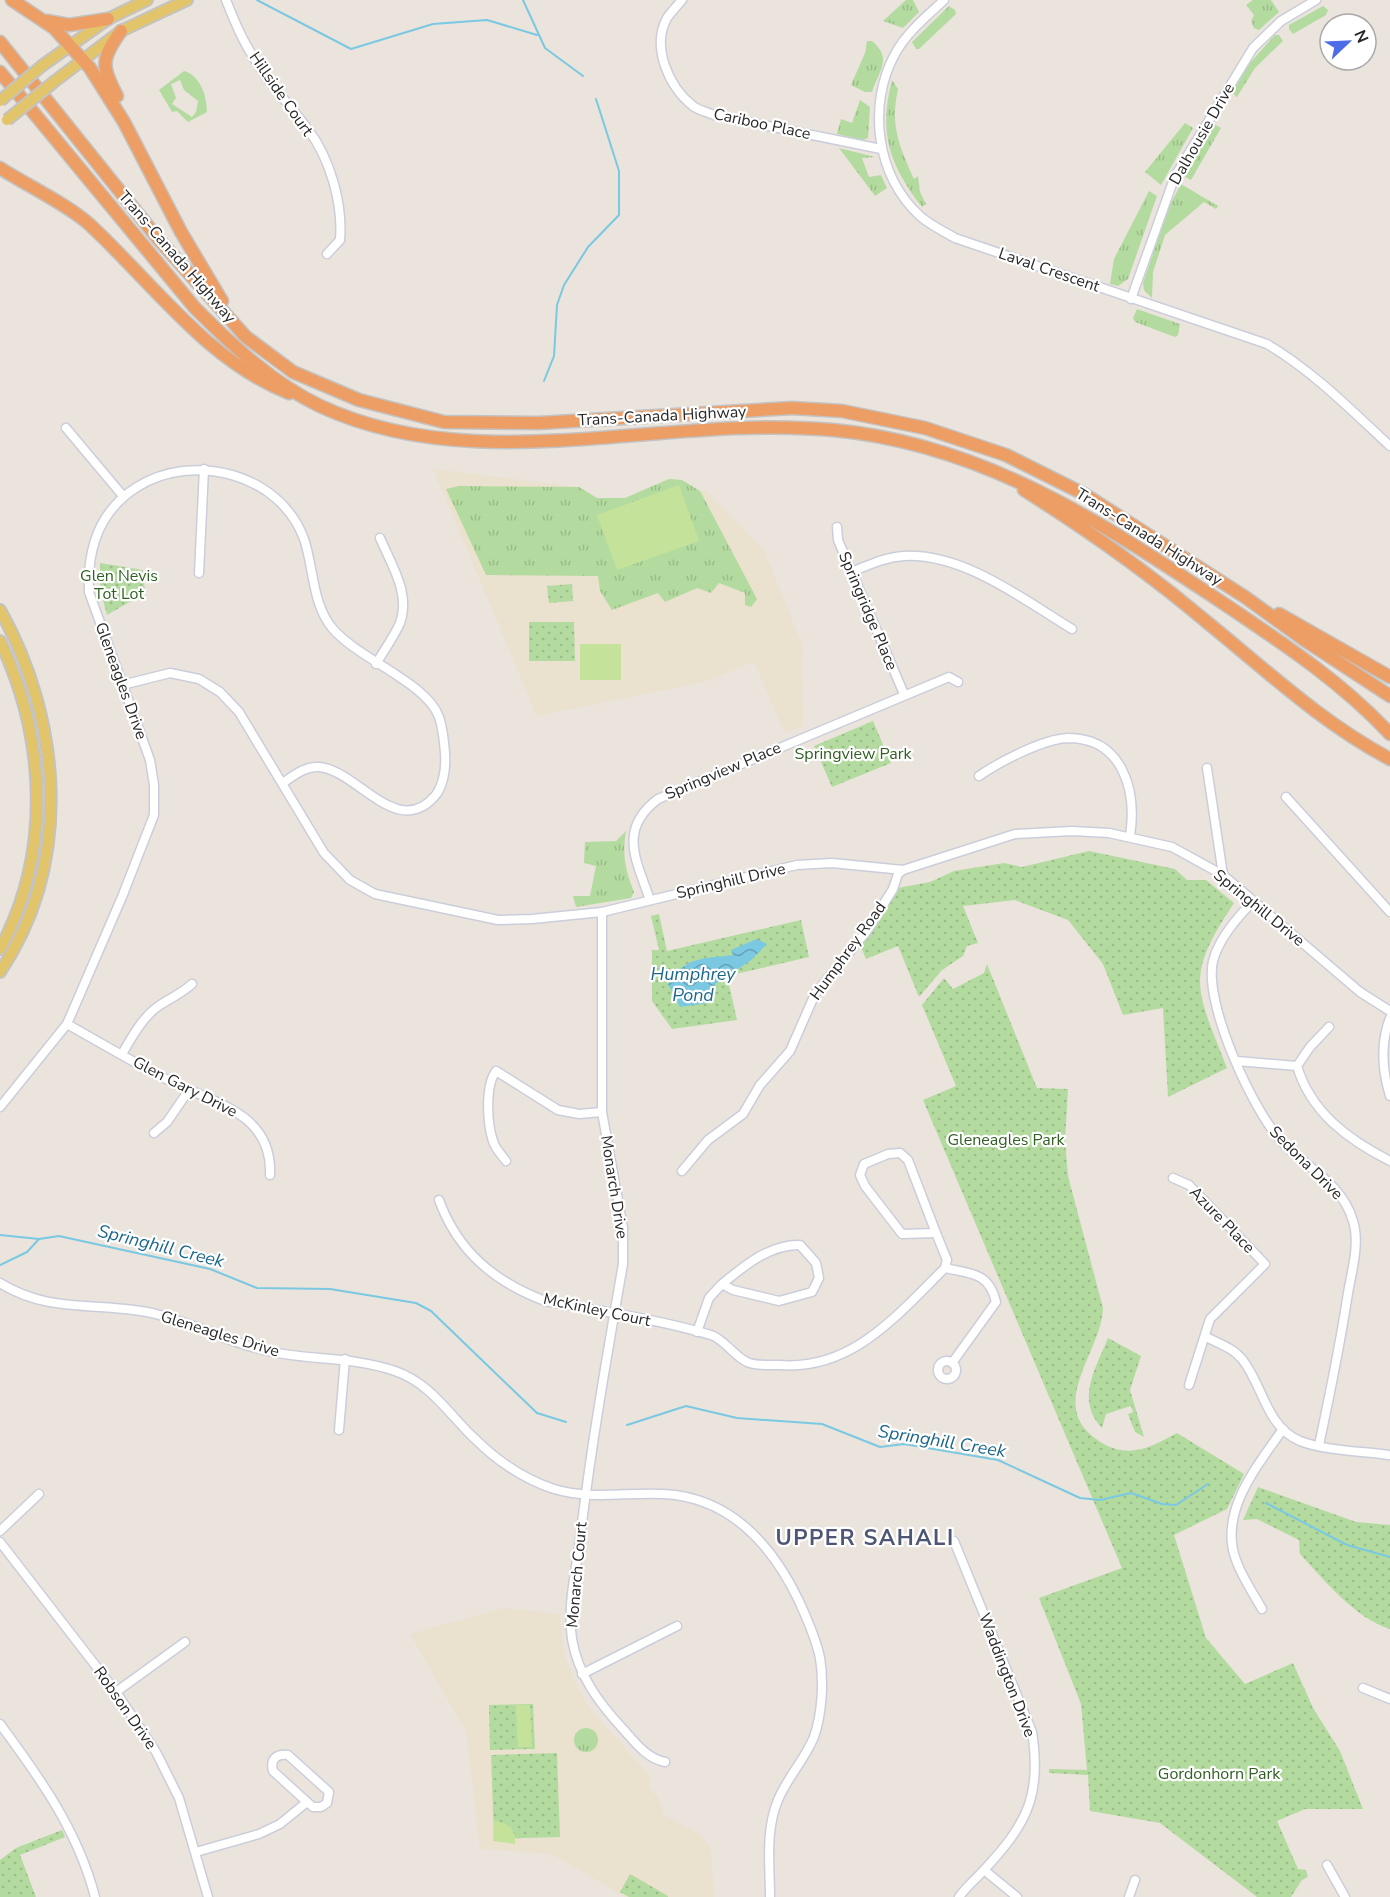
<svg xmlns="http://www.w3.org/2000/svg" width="1390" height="1897" font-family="'Nunito Sans',sans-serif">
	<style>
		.education { fill: #eae1ce }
		.grass { fill: url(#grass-tufts) }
		.park { fill: url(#park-dots) }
		.garden { fill: #b4db9f; fill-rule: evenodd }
		.pitch { fill: #c5e29b }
		.water { fill: url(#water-waves) }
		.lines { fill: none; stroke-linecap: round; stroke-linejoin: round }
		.stream { stroke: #7ac8e2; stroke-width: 2 }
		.minor-casing { stroke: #cbceda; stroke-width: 11 }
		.major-casing { stroke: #c3c3c3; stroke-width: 14 }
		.highway-casing { stroke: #c3c3c3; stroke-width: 15 }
		.minor { stroke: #fff; stroke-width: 8 }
		.major { stroke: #e2c46a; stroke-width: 10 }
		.highway { stroke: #ed9e65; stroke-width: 12 }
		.major-bridge-casing { stroke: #c3c3c3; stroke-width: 14; stroke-linecap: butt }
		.major-bridge { stroke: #e2c46a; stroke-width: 10 }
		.labels { text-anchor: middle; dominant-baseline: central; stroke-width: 4.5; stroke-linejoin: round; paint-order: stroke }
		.street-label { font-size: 16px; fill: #292929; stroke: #fff }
		.park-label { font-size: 16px; fill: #2f5f21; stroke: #fff }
		.water-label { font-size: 18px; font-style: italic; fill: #1b678c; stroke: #fff }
		.district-label { font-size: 22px; font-weight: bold; letter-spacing: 1.5px; fill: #4f5675; stroke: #fff }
	</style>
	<defs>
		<pattern id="grass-tufts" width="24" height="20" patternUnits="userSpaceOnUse" patternTransform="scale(1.5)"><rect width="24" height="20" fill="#b4db9f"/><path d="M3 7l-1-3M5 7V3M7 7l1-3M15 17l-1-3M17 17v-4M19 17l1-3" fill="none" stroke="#9bbc89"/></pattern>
		<pattern id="park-dots" width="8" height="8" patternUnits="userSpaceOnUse" patternTransform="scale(1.5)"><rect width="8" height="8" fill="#b4db9f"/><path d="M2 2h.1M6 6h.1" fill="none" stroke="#9bbc89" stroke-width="1.8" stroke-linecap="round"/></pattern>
		<pattern id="water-waves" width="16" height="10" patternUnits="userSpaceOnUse" patternTransform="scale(1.5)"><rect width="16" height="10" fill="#7ac8e2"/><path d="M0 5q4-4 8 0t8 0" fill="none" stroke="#64a2b7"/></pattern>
	</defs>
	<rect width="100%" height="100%" fill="#eae4dd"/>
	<g class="education">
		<path d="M433,469L579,487L597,498H626L669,479L682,480L700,491L706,490L764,550L802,644L803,727L784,732L754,662L704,682L537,716Z"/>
		<path d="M504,1608L559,1614L564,1653L575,1683L591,1710L651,1777L649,1787L658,1798L664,1815L698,1833L711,1848L714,1897H625L552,1854L480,1849L466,1732L410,1634Z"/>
	</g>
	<g class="grass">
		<path d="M906,0H913L919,12L903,28L883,21Z"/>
		<path d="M1253,0H1271L1279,12L1259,30L1254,28L1251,21L1254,15L1246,5Z"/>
		<path d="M949,6L955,10L956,14L919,49H916L912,42Z"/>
		<path d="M1323,6L1328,10L1326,15L1293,34L1289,29V25Z"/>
		<path d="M1275,35H1279L1283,41L1255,68L1237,97L1232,93L1249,64Z"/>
		<path d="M867,41H872C893,59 879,70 872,92H865L851,85L865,53Z"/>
		<path d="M892,80L898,89C890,126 899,145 914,179L918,176L920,192L926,204L922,207C890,166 878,133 892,80Z"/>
		<path d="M860,100L870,107L868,138L863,140L837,134L841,119L852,123Z"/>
		<path d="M1185,123L1193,128L1161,185L1145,172Z"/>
		<path d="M1214,124L1221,128L1191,180L1185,177Z"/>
		<path d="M839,148L875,157L862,158L869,177L881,175L887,188L875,196Z"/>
		<path d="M1181,184L1218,206L1216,209L1204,202L1165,235L1153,272L1152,298L1144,290L1143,283L1169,207Z"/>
		<path d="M1149,191L1157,196L1128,279L1118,286L1110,284L1114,259Z"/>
		<path d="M1137,309L1180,324L1178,335L1175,337L1135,322L1133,318Z"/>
		<path d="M669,479L682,480L700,491L757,599L751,607L745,605V593L719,583L711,593L697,588L665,602L658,593L612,610L600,591L598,576L486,575L446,489L459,486L579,487L597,498H625Z"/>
		<path d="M626,831C622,854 625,870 634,892L631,898L576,907L573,896H590L596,866L584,863L585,842L616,841Z"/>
		<circle cx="586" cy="1740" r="12"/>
	</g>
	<g class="park">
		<path d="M100,563L143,570L145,593L107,615L100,589Z"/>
		<path d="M572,584L573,601L549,603L547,586Z"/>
		<path d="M529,622H574L575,661H529Z"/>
		<path d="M873,721L891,763L832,787L814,746Z"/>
		<path d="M1089,851L1175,869L1187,880H1206L1234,903C1184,978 1196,988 1227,1068L1168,1097L1163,1008L1123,1015L1103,964L1068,920L1015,900L963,906L978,943L967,946L963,956L942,970L919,997L898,946L866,959L858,940L892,889L930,882L954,871L1004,863L1022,867Z"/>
		<path d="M659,914L667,951L801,920L809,957L727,976L737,1020L672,1029L652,1001V950H659L651,916Z"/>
		<path d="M987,964L1037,1088L1068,1089L1065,1141L1068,1176L1103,1308C1102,1353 1041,1409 1104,1444C1131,1459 1153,1446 1177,1433L1244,1474L1227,1509L1174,1535L1206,1638L1245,1684L1293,1663L1313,1708L1340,1751L1363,1809H1305L1277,1821L1298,1869L1306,1870L1308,1877L1302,1880L1291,1897H1257L1160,1823L1090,1811L1088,1775L1049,1773V1769L1087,1770L1081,1704L1039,1598L1122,1568L923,1100L956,1086L922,1005L944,978L953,989L984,973Z"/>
		<path d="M1108,1338L1141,1356L1130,1390L1144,1437L1135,1432L1128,1414L1133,1412L1131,1406L1106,1414L1102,1428C1075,1400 1096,1368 1108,1338Z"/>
		<path d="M1258,1487L1356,1522L1390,1525V1629C1355,1618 1325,1581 1300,1554L1299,1540L1257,1519L1243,1520Z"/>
		<path d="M533,1704L535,1749L490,1750L489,1705Z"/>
		<path d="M557,1753L560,1837L494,1839L491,1755Z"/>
		<path d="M62,1830L65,1837L20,1855L36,1897H0V1860L16,1848Z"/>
		<path d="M630,1874L668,1896V1897H629L620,1892Z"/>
	</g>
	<path class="garden" d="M184,71C201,76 207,97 207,112L188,122L177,111L172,112L159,90ZM180,80L184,90L198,101L196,112L192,117L172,104L176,98L171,84Z"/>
	<g class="pitch">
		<path d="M679,485L699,541L617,570L597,515Z"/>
		<rect x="580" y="644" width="41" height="36"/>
		<path d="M516,1705H530L532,1747H518Z"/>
		<path d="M494,1821C508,1823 516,1829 515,1844L493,1841Z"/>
	</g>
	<path class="water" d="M757,939L767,944L750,961L715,984L709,1003L680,1007L668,984C685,956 703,959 733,955L731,950Z"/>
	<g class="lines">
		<g class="stream">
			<path d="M257,0L351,49L433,24L487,20L537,35"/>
			<path d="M523,0L545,48L583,76"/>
			<path d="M544,381L554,356L557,305L564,285L588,247L619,215V171L596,99"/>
			<path d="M0,1235L39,1239"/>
			<path d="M0,1265L27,1252L39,1239L59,1236L210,1269L257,1288L330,1289L416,1303L431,1311L537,1413L566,1422"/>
			<path d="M627,1425L686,1406L737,1418L822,1424L880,1447L904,1444L998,1460L1080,1498L1100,1500L1131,1493L1162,1504L1176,1505L1208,1484"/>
			<path d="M1266,1503L1347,1545L1390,1557"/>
		</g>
		<defs>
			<g id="minor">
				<path d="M226,0C234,20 242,40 254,58C268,83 290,105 307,128C330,158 343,203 340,240L327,254"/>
				<path d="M682,0C677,6 671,12 667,18C651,47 669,87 693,106C698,110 707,112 714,115L881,149"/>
				<path d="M944,0C927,16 906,33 895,54C867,105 876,176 920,216C930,225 943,231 955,238L1267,344C1313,371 1351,410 1390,446"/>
				<path d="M1131,299L1175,176L1253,48L1281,21L1316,0"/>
				<path d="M66,428L123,496"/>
				<path d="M837,527L838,540L904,694"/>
				<path d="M851,572C869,565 885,557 904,556C964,553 1024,600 1072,629"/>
				<path d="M199,573L204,469"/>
				<path d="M376,664C384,650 394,637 400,623C411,594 391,564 380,538"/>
				<path d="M122,685L170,673L199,679L220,692L239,712L324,853L350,880L375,894L498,920L532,919L602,912L797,865L832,863L903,870L1015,834L1072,831L1109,833L1172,847L1223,875L1360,992L1390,1011"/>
				<path d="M1207,768L1223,875"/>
				<path d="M979,776C999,762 1043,739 1068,738C1123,738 1137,791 1130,836"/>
				<path d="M1286,797L1390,912"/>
				<path d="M650,900C637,861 617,830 658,799L949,677L958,682"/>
				<path d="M1253,901C1238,917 1219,938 1213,961C1203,1003 1254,1114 1284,1144C1309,1169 1343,1185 1353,1221C1360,1243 1352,1270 1348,1293C1340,1344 1330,1394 1319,1445"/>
				<path d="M602,912V1112L623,1228V1264C607,1355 591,1447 580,1539C576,1571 567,1606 572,1639C578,1675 599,1703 623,1729C635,1742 646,1758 665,1762"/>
				<path d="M1390,1018C1380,1044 1382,1070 1390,1096"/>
				<path d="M67,1024C99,1042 131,1061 164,1078C208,1102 273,1110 270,1175"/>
				<path d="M1329,1027L1310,1047L1297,1066C1311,1113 1349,1140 1390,1161"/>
				<path d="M122,1054C132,1037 143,1016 160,1005C171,998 182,993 192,984"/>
				<path d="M1237,1061L1297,1066"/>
				<path d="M0,1107L67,1024L122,897L154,815V785L150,760L89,592C87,550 99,511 137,487C193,452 280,473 304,539C314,568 312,605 333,629C359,659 427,683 439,717C443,728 444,741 445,753C446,767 444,785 435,796C397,840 357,770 319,767C305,766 293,776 283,783"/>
				<path d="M154,1133L167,1122L189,1090"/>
				<path d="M900,1153L908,1160L936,1233L902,1234L865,1186L860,1175L864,1164L888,1154Z"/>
				<path d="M506,1161C502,1155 495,1149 493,1141C487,1123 485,1086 496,1071L558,1110L579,1114L602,1112"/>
				<path d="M682,1171L708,1140L743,1114L760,1085L790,1051L815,994L866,932L893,889L898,874L903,870"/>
				<path d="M1173,1178L1189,1185L1265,1264L1210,1319L1189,1385"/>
				<path d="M439,1200C458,1252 495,1282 545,1301C600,1311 657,1319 711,1335C724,1339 734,1356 747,1362C755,1366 769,1365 779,1365C852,1371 897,1315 945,1268L947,1260L936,1233"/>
				<path d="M945,1268C971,1274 989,1272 996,1302L952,1363"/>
				<path d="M0,1283C48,1313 94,1302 147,1312C187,1320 223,1340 263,1350C307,1361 352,1356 395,1371C430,1383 448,1413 473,1437C496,1460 523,1479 554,1489C591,1500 626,1492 663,1494C730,1497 772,1545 799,1601C807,1619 816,1638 820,1658C824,1682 822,1714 814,1737C805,1759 787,1778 778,1800C765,1831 770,1865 770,1897"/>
				<path d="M697,1332L709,1298L722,1284L733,1290L779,1301L812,1292L819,1278L816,1263L800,1245C770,1244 744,1266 722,1284"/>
				<path d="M1206,1337C1218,1343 1233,1348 1242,1359C1263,1385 1266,1427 1300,1441C1326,1451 1361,1451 1388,1455"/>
				<circle cx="947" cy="1370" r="9"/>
				<path d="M339,1430L345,1359"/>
				<path d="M0,1531L39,1494"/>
				<path d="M954,1541L1032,1732C1042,1795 1027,1824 984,1870C976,1879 966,1887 959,1897"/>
				<path d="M0,1542L116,1692L156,1752L179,1798L208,1897"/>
				<path d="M1262,1609C1253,1593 1242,1577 1236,1560C1218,1512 1258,1465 1283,1429"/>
				<path d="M582,1674L677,1626"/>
				<path d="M1363,1688L1390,1699"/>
				<path d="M116,1692L185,1642"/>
				<path d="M0,1724C40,1778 78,1831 95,1897"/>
				<path d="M196,1852L259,1834L280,1824L307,1802L313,1807H321L327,1803L329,1792L288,1755C276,1754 270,1759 273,1771L307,1802"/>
				<path d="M1327,1865L1345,1897"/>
				<path d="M984,1870L1017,1897"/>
				<path d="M1129,1897L1135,1880"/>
			</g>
			<g id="major">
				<path d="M43,65L108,19L147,0"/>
				<path d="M55,81L121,31L187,0"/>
				<path d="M0,610C62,721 73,863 0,972"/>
				<path d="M0,641C46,738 52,853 0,949"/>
			</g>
			<g id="highway">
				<path d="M12,0L54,28L90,68L124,122L181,232L222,301"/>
				<path d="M47,21L69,25L108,19"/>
				<path d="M0,42L159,240L246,337L293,372L359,400L444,422L539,423L792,408L842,411L925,428L1006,455L1084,494L1245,597L1303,639L1390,696"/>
				<path d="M0,72L195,308C232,345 272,383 320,406C478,480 665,414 833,430C983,444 1101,522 1223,603C1281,642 1342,682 1390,734"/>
				<path d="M117,96C101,66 101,59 121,31"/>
				<path d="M0,168C26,185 67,204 89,224C153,283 206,360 289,393"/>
				<path d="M1024,490C1088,530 1150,574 1208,623C1267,671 1322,723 1390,759"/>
				<path d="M1279,614L1390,677"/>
			</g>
		</defs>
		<use href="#minor" class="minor-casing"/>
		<use href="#major" class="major-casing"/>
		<use href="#highway" class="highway-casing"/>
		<use href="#minor" class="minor"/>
		<use href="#major" class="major"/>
		<use href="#highway" class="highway"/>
		<defs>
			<g id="major-bridge">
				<path d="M0,101L43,65"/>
				<path d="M7,120L55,81"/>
			</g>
		</defs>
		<use href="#major-bridge" class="major-bridge-casing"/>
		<use href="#major-bridge" class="major-bridge"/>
	</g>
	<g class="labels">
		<g class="street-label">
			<text transform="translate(281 94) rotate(55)">Hillside Court</text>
			<text transform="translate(762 124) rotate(12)">Cariboo Place</text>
			<text transform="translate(1202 134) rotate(-60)">Dalhousie Drive</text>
			<text transform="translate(177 257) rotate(49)">Trans-Canada Highway</text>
			<text transform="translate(1049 270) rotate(19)">Laval Crescent</text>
			<text transform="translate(662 416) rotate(-3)">Trans-Canada Highway</text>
			<text transform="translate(1149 537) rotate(32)">Trans-Canada Highway</text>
			<text transform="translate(868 611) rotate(67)">Springridge Place</text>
			<text transform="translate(121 681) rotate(70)">Gleneagles Drive</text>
			<text transform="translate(723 771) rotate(-23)">Springview Place</text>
			<text transform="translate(731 881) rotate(-13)">Springhill Drive</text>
			<text transform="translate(1259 908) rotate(39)">Springhill Drive</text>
			<text transform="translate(848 951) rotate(-54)">Humphrey Road</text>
			<text transform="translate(185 1087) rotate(27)">Glen Gary Drive</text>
			<text transform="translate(1306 1163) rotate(45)">Sedona Drive</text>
			<text transform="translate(614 1187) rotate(81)">Monarch Drive</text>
			<text transform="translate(1222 1220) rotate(46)">Azure Place</text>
			<text transform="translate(597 1310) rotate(12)">McKinley Court</text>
			<text transform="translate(220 1334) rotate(17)">Gleneagles Drive</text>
			<text transform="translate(577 1575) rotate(-85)">Monarch Court</text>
			<text transform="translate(1007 1675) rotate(69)">Waddington Drive</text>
			<text transform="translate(125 1708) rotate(55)">Robson Drive</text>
		</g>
		<g class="park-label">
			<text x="119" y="576">Glen Nevis<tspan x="119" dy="18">Tot Lot</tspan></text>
			<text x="853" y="754">Springview Park</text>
			<text x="1006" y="1140">Gleneagles Park</text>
			<text x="1219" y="1774">Gordonhorn Park</text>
		</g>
		<g class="water-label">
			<text x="693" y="974">Humphrey<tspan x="693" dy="21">Pond</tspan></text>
			<text transform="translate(161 1246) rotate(14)">Springhill Creek</text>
			<text transform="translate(942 1441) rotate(9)">Springhill Creek</text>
		</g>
		<g class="district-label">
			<text x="865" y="1538">UPPER SAHALI</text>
		</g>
	</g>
	<g transform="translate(1348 42) rotate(67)"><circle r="28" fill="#ffffff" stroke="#a9a9a9" stroke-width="1.5"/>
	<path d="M0-4.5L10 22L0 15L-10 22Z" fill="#4d6ce7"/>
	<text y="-9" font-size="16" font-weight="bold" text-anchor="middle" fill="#292929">N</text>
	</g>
</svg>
